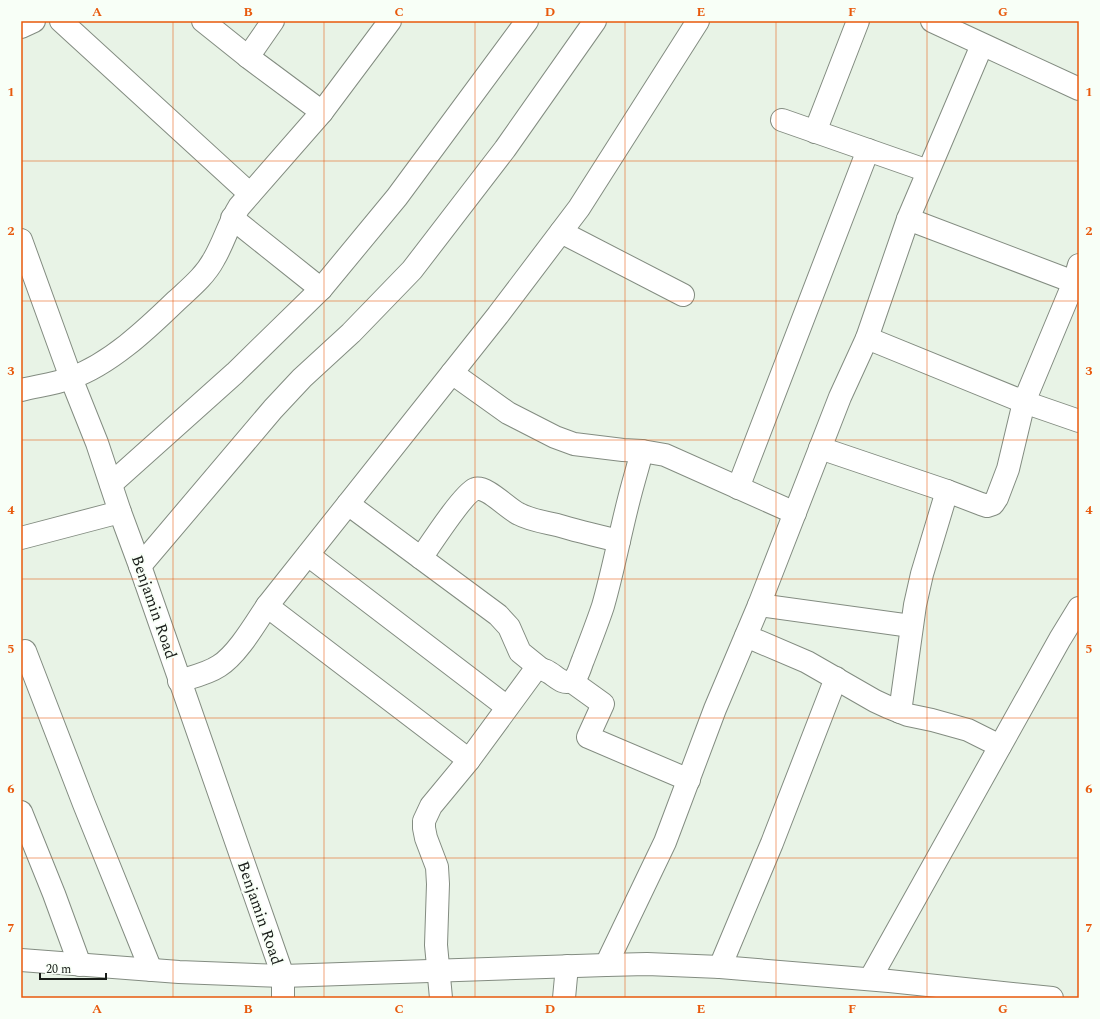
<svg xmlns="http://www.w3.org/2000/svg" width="1100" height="1019" font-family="Spectral,serif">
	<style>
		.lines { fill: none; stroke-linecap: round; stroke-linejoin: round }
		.minor-casing { stroke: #838c81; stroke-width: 24 }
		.tertiary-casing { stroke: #838c81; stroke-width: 24 }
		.minor { stroke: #fff; stroke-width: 22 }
		.tertiary { stroke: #fff; stroke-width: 22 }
		.grid { fill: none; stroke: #e8590c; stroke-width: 1; stroke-opacity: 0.55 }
		.labels { text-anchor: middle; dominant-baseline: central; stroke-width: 4; stroke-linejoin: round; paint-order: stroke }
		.street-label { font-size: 16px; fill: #181c18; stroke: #f8fff7 }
		.neatline { fill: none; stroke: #e8590c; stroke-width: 1.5 }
		.grid-label { font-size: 13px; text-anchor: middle; font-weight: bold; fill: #e8590c }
	</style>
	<rect width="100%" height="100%" fill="#e8f3e6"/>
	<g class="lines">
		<defs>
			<g id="minor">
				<path d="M61,21L250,194"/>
				<path d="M203,21L248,57L322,112"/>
				<path d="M21,27L34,21"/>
				<path d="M248,57L273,21"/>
				<path d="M782,120L928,171"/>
				<path d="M815,132L858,21"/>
				<path d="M232,218L321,289"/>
				<path d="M908,219L1079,284"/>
				<path d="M561,232L683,295"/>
				<path d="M21,240L71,378L97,443L120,512L140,566L283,976"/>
				<path d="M867,338L1024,402L1079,421"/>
				<path d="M452,373L508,413L555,437L574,444L623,450L642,451L665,455L795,513"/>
				<path d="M21,390C37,386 55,384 71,378C110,364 146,330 176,301C190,288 205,276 214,259C224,242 229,223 239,207L322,112L390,21"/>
				<path d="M820,448L947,491L981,504L987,506L993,504L997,498L1008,469L1024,402L1074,282L1079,265"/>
				<path d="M111,484L235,373L321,289L397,197L527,21"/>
				<path d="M738,488L868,150"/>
				<path d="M348,504L498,615L509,627L520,652L541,669"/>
				<path d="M21,538L120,512"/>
				<path d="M308,555L507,707"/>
				<path d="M421,558C430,545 463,494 475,489C486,485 508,509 519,514C530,520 544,522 557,525C577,531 598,536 619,541"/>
				<path d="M140,566L273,409L302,378L351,333L412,270L505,149L595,21"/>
				<path d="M759,605L911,626"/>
				<path d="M267,606L469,760"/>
				<path d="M746,636L807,662L875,701L888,707L908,715L932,720L968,730L1000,746"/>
				<path d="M25,651L84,804L151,970"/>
				<path d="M179,681C192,677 207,674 219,666C237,655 255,624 267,606L498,315L579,208L698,21"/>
				<path d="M571,681L603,704L588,737L689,780"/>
				<path d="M900,712L915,605L922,574L947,491"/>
				<path d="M21,812L54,894L80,965"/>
				<path d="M720,967L772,843L836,678"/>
				<path d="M870,979L1060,639L1079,608"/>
				<path d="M441,998L436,945L438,884L437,867L426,838L424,828V821L431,806L469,760L535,670C550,665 559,687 571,681C578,678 580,667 583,660C590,642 597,624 603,606C613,571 620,534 629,499C633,483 638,467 642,451"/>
				<path d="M564,998L567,966"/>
			</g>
			<g id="tertiary">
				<path d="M932,21L1079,89"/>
				<path d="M21,960L179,972L283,976L606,965L647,964L720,967L889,981L1052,998"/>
				<path d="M606,965L665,842L715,709L759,605L840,397L867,338L908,219L982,45"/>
				<path d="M283,976V998"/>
			</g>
		</defs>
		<use href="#minor" class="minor-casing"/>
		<use href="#tertiary" class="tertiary-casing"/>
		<use href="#minor" class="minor"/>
		<use href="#tertiary" class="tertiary"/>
	</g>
	<path class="grid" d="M173,21V998M324,21V998M475,21V998M625,21V998M776,21V998M927,21V998M21,161H1079M21,301H1079M21,440H1079M21,579H1079M21,718H1079M21,858H1079"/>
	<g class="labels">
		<g class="street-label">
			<text transform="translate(154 607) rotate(71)">Benjamin Road</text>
			<text transform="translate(260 913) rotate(71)">Benjamin Road</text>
		</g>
	</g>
	<rect width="1100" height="1019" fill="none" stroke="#f8fff7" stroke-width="44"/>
	<path d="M40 973v6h66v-6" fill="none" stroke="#181c18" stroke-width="2"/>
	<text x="46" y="973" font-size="12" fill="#181c18" stroke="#f8fff7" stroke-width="3" paint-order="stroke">20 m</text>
	<rect x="22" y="22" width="1056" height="975" class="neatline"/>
	<g class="grid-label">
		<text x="97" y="16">A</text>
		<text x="248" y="16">B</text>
		<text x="399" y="16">C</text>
		<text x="550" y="16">D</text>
		<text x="701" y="16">E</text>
		<text x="852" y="16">F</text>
		<text x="1003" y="16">G</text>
		<text x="11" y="96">1</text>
		<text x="1089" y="96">1</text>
		<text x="11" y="235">2</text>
		<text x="1089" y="235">2</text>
		<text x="11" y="375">3</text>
		<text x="1089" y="375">3</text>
		<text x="11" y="514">4</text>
		<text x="1089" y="514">4</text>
		<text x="11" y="653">5</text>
		<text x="1089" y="653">5</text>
		<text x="11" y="793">6</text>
		<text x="1089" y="793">6</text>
		<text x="11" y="932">7</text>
		<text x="1089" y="932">7</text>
		<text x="97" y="1013">A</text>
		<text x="248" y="1013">B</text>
		<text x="399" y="1013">C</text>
		<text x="550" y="1013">D</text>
		<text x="701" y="1013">E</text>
		<text x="852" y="1013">F</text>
		<text x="1003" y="1013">G</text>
	</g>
</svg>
